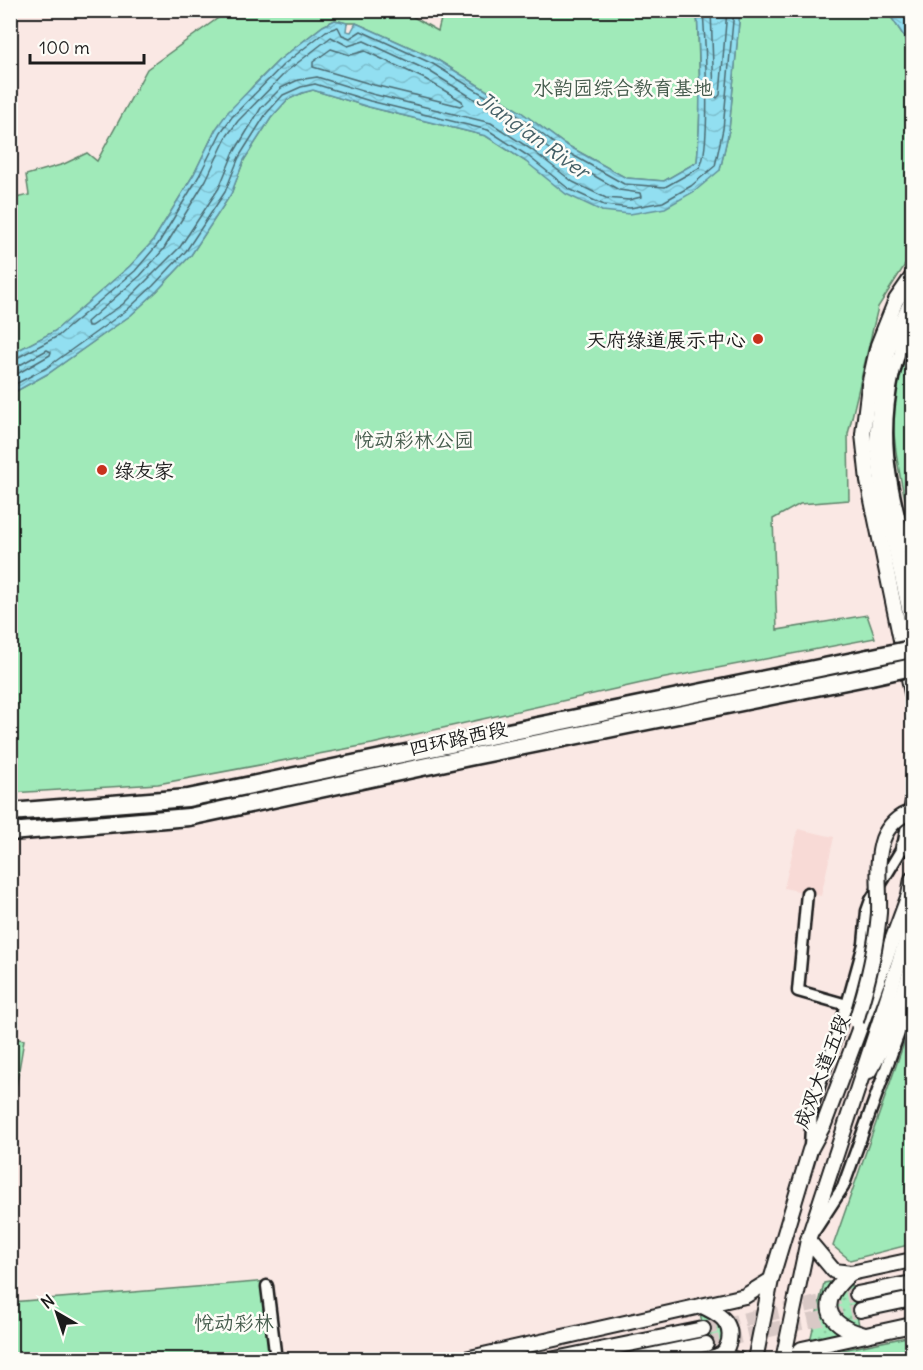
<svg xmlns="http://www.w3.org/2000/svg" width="923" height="1370" font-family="Delius,'LXGW WenKai TC',sans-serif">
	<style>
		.built { fill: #f8dad6 }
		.grass { fill: url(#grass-dots); stroke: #5e836a; stroke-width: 1.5 }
		.green { fill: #a0eab9; stroke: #5e836a; stroke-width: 1.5 }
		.water { fill: url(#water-waves); stroke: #63919c; stroke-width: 1.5 }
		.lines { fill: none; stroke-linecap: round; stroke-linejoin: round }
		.shore { stroke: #4b6a71; stroke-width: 1.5 }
		.major-tunnel { stroke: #d9c9c6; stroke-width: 14; stroke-dasharray: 14 7; stroke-linecap: butt }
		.minor-casing { stroke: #1c1c1c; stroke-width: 15 }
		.major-casing { stroke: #1c1c1c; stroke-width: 18 }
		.highway-casing { stroke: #1c1c1c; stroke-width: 21 }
		.minor { stroke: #fdfcf7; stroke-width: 10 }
		.major { stroke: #fdfcf7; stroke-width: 14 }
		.highway { stroke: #fdfcf7; stroke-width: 16 }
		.major-bridge-casing { stroke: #1c1c1c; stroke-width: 18; stroke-linecap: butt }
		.highway-bridge-casing { stroke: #1c1c1c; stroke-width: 21; stroke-linecap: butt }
		.major-bridge { stroke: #fdfcf7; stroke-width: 14 }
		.highway-bridge { stroke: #fdfcf7; stroke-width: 16 }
		.poi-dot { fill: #c8321e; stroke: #fdfcf7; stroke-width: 2 }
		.labels { text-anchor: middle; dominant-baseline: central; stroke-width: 5; stroke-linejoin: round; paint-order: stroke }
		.park-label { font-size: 20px; fill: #445a4b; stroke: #fdfcf7 }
		.poi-label { font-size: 20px; fill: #1c1c1c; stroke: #fdfcf7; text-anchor: end }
		.street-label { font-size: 20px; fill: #1c1c1c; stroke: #fdfcf7 }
		.water-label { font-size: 21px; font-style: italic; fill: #456067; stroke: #fdfcf7 }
	</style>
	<defs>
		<pattern id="grass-dots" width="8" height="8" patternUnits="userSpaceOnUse" patternTransform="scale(1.5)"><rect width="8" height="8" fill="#a0eab9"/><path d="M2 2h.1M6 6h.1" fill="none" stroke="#89c89e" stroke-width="1.8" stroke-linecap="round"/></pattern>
		<pattern id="water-waves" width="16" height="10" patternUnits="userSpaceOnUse" patternTransform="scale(1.5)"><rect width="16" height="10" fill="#92dff1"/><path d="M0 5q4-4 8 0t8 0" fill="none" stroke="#7dbfce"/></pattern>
	</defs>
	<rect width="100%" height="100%" fill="#fae8e4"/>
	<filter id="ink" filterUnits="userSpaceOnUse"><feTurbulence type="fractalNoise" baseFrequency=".0167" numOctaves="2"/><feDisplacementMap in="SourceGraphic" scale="12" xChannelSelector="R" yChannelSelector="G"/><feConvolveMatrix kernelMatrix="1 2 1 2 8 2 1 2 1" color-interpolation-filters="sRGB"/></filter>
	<g filter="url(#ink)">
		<path class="built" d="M798,829L834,837L821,896L784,888Z"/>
		<g class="grass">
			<path d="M850,1280L860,1330L841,1323L833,1302Z"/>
			<path d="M835,1281L828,1297L852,1336L809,1345L824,1283Z"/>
			<path d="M700,1312H704L722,1324L724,1342L708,1358Z"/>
		</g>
		<g class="green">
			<path d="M228,11H403L438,31L443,11H697C699,61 702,112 697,162L664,181L626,178L563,143L521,112L436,59L356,23H347L335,20L323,26L278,61L253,86L216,129L194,174L153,241L130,266L55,331L11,354V199L29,195L26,175L64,164L87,153L97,161L147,69Z"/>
			<path d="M740,11H887L912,48V254L878,307L848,434L849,500L800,504L773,519L777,630L867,615L875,638L655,680L372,744L158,784L11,793V394L49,373L131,315L157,291L191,255L231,194L244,160L271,118L287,100L302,93L313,90L369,107L486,136L602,211L720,170L729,130Z"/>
			<path d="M912,335V526C902,490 894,453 893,416C892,391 903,357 912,335Z"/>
			<path d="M912,1020V1244L850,1260L833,1246Z"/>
			<path d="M11,1038L24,1040L11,1118L10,1038Z"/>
			<path d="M269,1281L274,1359L11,1360V1302Z"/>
			<path d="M912,1336V1359H814L818,1355Z"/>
		</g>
		<g class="water">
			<path d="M697,11H740L729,130L720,170L695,191L665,208L630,214L602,211L566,194L525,161L486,136L369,107L313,90L302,93L287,100L271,118L244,160L231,194L191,255L157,291L131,315L49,373L11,394V354L55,331L130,266L153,241L194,174L216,129L227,113L278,61L323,26L335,20L347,23L346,31L351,32L356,23L436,59L521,112L563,143L626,178L664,181L697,162C702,112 700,61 697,11Z"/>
			<path d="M887,11H912V48Z"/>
		</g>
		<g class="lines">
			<g class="shore">
				<path d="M711,10L714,95L717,98L720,95L727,10"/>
				<path d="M331,37L348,46L364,41L429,71L513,123L556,154L619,190L640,193L641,197L629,200L606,198L573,182L532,150L491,123L372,94L317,77L298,80L281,88L261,108L233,154L219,188L180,247L123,304L91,326H88L87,322L140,276L163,250L206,180L227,136L238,121L287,71Z"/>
				<path d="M331,49L350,55L365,51L425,79L462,101L463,104L460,106L374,85L313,67V62Z"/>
				<path d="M10,359H15L58,336L135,271L158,244L199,176L221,132L232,117L283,65L326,31L338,27L342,35L350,38L361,31L433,64L518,116L560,148L624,184L665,187L699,168C712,153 705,36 703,10"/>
				<path d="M10,367L18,366L47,350L51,352L50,355L10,378"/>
				<path d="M10,387L46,368L127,310L153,286L186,251L225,192L239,157L266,114L283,95L301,87L315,84L370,101L488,130L528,156L569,189L604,205L630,208L663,202L691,186L715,166L723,129L734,10"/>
			</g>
			<g class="major-tunnel">
				<path d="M703,1329L857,1294"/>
				<path d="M706,1344L860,1310"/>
			</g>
			<defs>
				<g id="minor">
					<path d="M912,319C894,361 884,408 888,454C891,492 903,530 912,567"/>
					<path d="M807,893L798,991L847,1005"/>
					<path d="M810,1147L812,1107L847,1005L864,944L867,911L871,900L903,847L912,798V779"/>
					<path d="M815,1230L843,1187L912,997"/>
					<path d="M267,1286L276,1360"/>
				</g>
				<g id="major">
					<path d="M912,277L896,300L878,345L869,385L863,434L868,481L912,693"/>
					<path d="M912,300L888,350L882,379L877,441L883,492L912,621"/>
					<path d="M903,847L912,836"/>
					<path d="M869,1071L885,1043L912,968"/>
					<path d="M808,1240L834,1271L851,1273L912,1260"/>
					<path d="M851,1273C818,1301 823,1324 865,1335"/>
					<path d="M857,1294L912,1283"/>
					<path d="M702,1306C717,1313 733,1321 729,1341C727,1348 725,1353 718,1356"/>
					<path d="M860,1310L912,1299"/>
					<path d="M461,1360L745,1296L771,1280"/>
					<path d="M550,1360L703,1329"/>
					<path d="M630,1360L706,1344"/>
					<path d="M703,1360L718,1356L739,1360"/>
					<path d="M755,1360L771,1280L810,1150L824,1124L909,895L912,879"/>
					<path d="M783,1360L808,1240L912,923"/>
					<path d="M790,1360L802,1349L912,1325"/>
				</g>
				<g id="highway">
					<path d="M10,812L188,798L868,658"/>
					<path d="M10,832L189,817L469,757L871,676"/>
				</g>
			</defs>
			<use href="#minor" class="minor-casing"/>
			<use href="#major" class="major-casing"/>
			<use href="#highway" class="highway-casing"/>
			<use href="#minor" class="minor"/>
			<use href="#major" class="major"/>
			<use href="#highway" class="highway"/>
			<defs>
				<path id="major-bridge" d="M856,1021C867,986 876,949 879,913C880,888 875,863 883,839C888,826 899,815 912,812"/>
				<g id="highway-bridge">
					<path d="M868,658L912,649"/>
					<path d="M871,676L912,667"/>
				</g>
			</defs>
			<use href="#major-bridge" class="major-bridge-casing"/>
			<use href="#highway-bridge" class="highway-bridge-casing"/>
			<use href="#major-bridge" class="major-bridge"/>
			<use href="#highway-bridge" class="highway-bridge"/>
		</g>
	</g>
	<g class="poi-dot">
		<circle cx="758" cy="339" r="6"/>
		<circle cx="102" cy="470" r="6"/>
	</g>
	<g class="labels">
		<g class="park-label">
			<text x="623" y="87">水韵园综合教育基地</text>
			<text x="414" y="439">悦动彩林公园</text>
			<text x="234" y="1322">悦动彩林</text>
		</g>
		<g class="poi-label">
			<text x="746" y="339">天府绿道展示中心</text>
			<text x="114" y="470" text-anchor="start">绿友家</text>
		</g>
		<g class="street-label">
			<text transform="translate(458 738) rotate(-12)">四环路西段</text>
			<text transform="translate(821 1071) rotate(-69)">成双大道五段</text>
		</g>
		<g class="water-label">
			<text transform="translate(533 135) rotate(36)">Jiang'an River</text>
		</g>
	</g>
	<rect width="923" height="1370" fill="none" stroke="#fdfcf7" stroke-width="36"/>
	<rect x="18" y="18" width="887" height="1334" fill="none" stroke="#1c1c1c" stroke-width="2" filter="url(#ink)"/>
	<g transform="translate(57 1313) rotate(321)" stroke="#fdfcf7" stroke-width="4.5" paint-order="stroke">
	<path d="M0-4.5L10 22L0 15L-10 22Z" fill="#1c1c1c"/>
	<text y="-9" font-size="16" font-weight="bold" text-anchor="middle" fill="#1c1c1c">N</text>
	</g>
	<path d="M30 54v9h114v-9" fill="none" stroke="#1c1c1c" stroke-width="3"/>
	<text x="39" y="54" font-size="18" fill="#1c1c1c" stroke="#fdfcf7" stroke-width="4.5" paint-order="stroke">100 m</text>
</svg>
